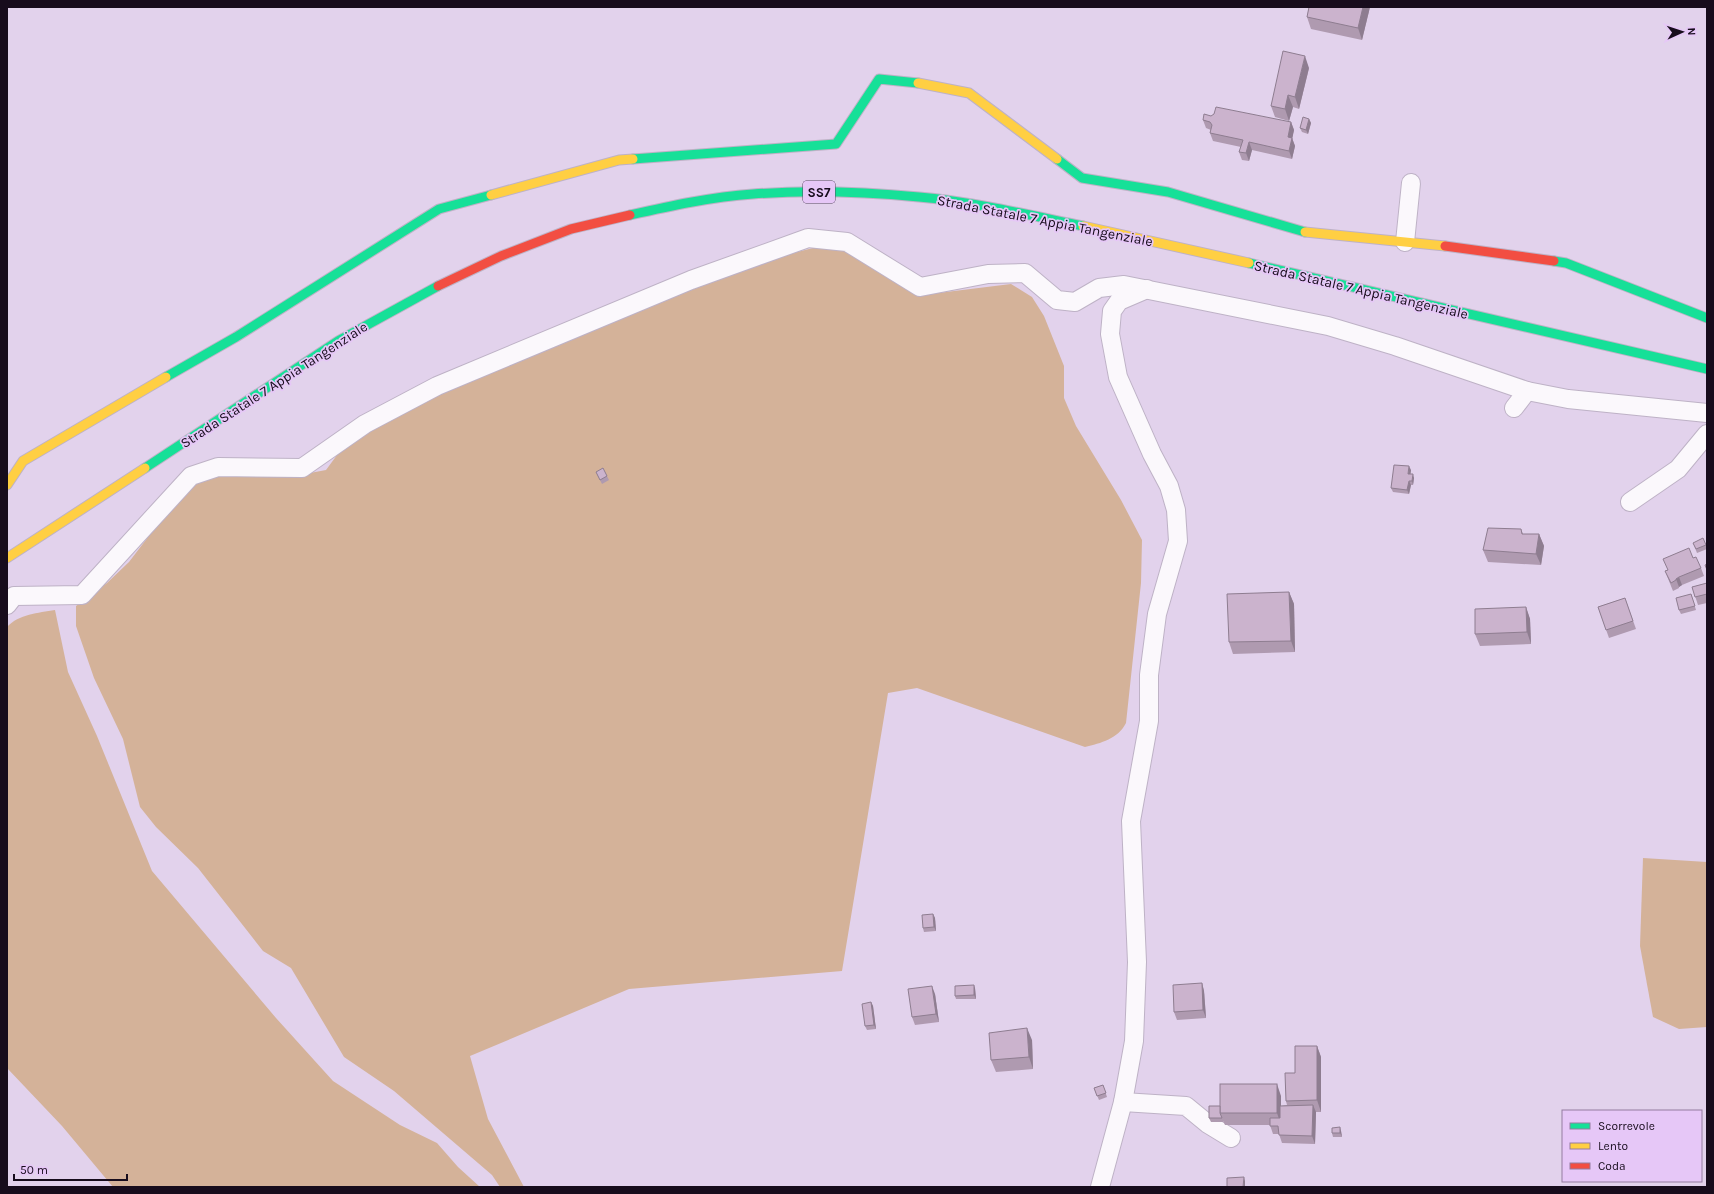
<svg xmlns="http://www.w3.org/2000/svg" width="1714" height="1194" font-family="Karla,sans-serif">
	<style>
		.green { fill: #d4b299 }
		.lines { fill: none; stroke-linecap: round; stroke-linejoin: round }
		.street-casing { stroke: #beb2c6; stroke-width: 20 }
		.fast-casing { stroke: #beb2c6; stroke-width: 11 }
		.slow-casing { stroke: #beb2c6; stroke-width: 11 }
		.jam-casing { stroke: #beb2c6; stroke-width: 11 }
		.street { stroke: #fbf8fc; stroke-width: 18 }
		.fast { stroke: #16e098; stroke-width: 9 }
		.slow { stroke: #ffcf43; stroke-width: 9 }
		.jam { stroke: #f24e42; stroke-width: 9 }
		.wall { fill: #af9ab0 }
		.shaded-wall { fill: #8e7d90 }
		.building { fill: #cbb3cd; stroke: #8e7d90 }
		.labels { text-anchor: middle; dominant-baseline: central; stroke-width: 3.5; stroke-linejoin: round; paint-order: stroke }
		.shield { fill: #e6c7f7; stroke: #55445e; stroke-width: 1 }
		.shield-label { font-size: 13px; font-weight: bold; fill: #170c1c }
		.street-label { font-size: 14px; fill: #170c1c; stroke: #e6c7f7 }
	</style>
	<rect width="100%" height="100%" fill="#e2d2ec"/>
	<g class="green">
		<path d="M839,246L930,294L1011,284L1032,297L1044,316L1064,366V398L1076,426L1121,500L1142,540L1141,583L1126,723C1118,739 1101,743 1085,747L917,688L888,693L842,971L629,989L470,1056L488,1119L524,1187H500L492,1175L394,1091L344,1057L291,968L263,951L198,868L156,827L140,807L123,739L94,678L76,626V606L107,583L129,562L184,490L206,476L310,473L326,470L340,451L408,404L687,288L769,259L817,247Z"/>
		<path d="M55,610L68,672L97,736L152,871L276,1018L333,1081L400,1125L437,1143L458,1167L480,1187H113L62,1126L7,1068V627C19,614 38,613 55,610Z"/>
		<path d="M1643,858L1707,862V1027L1679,1029L1653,1017L1640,946Z"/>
	</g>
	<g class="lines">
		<defs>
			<g id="street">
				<path d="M1405,242L1411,183"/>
				<path d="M1514,408L1527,391"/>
				<path d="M1630,502L1678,469L1707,434"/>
				<path d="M7,605L14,596L82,595L191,476L218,467L302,468L365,424L437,386L691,280L808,238L847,242L920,287L988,274L1025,273L1057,300L1075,302L1099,288L1124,285L1328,326L1395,346L1527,391L1568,399L1707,413"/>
				<path d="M1123,1102L1186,1106L1208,1124L1231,1138"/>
				<path d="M1100,1187L1123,1102L1134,1041L1137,962L1131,821L1149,721V675L1157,614L1178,541L1176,510L1169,486L1152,454L1118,377L1110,334L1112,311L1119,301L1147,289"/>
			</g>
			<g id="fast">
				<path d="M633,159L836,144L879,79L918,83"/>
				<path d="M1057,159L1082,178L1168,192L1305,232"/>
				<path d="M630,215C670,206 711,197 753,194C807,190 864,192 919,197C974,202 1029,215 1083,226"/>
				<path d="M1554,261L1566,263L1707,318"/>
				<path d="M1249,263L1707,369"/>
				<path d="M166,377L236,337L439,209L491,195"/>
				<path d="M145,468L338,341L438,286"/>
			</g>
			<g id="slow">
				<path d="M918,83L969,93L1057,159"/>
				<path d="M491,195L619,160L633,159"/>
				<path d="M1083,226L1249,263"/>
				<path d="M1305,232L1445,246"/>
				<path d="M7,485L23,461L166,377"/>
				<path d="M7,558L145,468"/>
			</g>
			<g id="jam">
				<path d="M1445,246L1554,261"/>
				<path d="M438,286L501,256L571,229L630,215"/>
			</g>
		</defs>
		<use href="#street" class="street-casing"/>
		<use href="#fast" class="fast-casing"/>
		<use href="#slow" class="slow-casing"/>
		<use href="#jam" class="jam-casing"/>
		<use href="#street" class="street"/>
		<use href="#fast" class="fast"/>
		<use href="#slow" class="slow"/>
		<use href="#jam" class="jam"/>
	</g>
	<g class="wall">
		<path d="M1309,7H1370L1362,40L1311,29L1307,17Z"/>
		<path d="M1309,68L1299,109L1293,107L1289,121L1275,117L1271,106Z"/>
		<path d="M1211,116L1291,122L1294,130L1292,138L1295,146L1292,159L1252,150L1249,161L1242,160L1239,152L1241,147L1213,141L1210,133L1211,130L1206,128L1203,120Z"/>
		<path d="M1309,119L1311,123L1308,134L1302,132L1300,128Z"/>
		<path d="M1411,470L1410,474L1414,478L1413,485H1411L1409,494L1393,492L1391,488Z"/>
		<path d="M596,472L607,476L609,480L602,484Z"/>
		<path d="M1521,529L1523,534H1539L1544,546L1541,565L1488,562L1483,550Z"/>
		<path d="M1693,543L1706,545L1707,549L1697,553Z"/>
		<path d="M1693,558L1701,568L1704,576L1682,585L1679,587V588L1673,591L1665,571Z"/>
		<path d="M1707,583V603L1698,605L1692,587Z"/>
		<path d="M1289,592L1294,604L1295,652L1233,654L1229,642Z"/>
		<path d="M1691,594L1696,610L1681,614L1679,610Z"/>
		<path d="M1625,598L1636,629L1609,638L1598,607Z"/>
		<path d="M1526,607L1530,619L1531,644L1480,646L1475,634Z"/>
		<path d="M933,914L935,918L936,931L924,932L923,928Z"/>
		<path d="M1202,983L1204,991L1206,1018L1177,1020L1174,1012Z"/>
		<path d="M975,988L976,999H956L955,996Z"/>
		<path d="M935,994L939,1022L915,1025L912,1017Z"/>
		<path d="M871,1002L873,1006L876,1029L867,1030L865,1026Z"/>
		<path d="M1032,1040L1033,1069L996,1072L991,1060Z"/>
		<path d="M1317,1046L1321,1057V1112H1316L1315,1144L1282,1143L1279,1134H1273L1270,1125H1225L1223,1121V1122H1211L1209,1118L1220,1106L1281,1096V1106L1287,1105L1286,1101L1295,1073Z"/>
		<path d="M1103,1085L1107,1097L1099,1100L1094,1088Z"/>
		<path d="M1341,1131L1342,1137H1333L1332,1133Z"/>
	</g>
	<g class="shaded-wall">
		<path d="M1363,7H1370L1362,40L1358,28Z"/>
		<path d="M1305,56L1309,68L1299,109L1295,97Z"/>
		<path d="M1288,95L1293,107L1289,121L1285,109Z"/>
		<path d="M1309,119L1311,123L1308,134L1306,130Z"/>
		<path d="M1291,122L1294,130L1291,145L1288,137Z"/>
		<path d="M1292,138L1295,146L1292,159L1289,151Z"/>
		<path d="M1249,142L1252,150L1249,161L1246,153Z"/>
		<path d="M1409,466L1411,470L1410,478L1408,474Z"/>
		<path d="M1413,474L1414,478L1413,485L1412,481Z"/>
		<path d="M1409,481L1411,485L1409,494L1407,490Z"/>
		<path d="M1539,534L1544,546L1541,565L1536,554Z"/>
		<path d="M1679,577L1682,585L1679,587L1676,579Z"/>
		<path d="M1289,592L1294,604L1295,652L1291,641Z"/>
		<path d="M1526,607L1530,619L1531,644L1527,632Z"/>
		<path d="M933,914L935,918L936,931L934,927Z"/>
		<path d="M1202,983L1204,991L1206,1018L1203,1010Z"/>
		<path d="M974,985L975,988L976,999L974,995Z"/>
		<path d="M932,986L935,994L939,1022L936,1014Z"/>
		<path d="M871,1002L873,1006L876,1029L874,1025Z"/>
		<path d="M1027,1028L1032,1040L1033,1069L1029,1057Z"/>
		<path d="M1317,1046L1321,1057V1112L1317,1100Z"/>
		<path d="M1277,1084L1281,1096V1125L1277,1113Z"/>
		<path d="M1313,1105L1316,1112L1315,1144L1312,1136Z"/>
		<path d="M1340,1127L1341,1131L1342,1137L1340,1133Z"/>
		<path d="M1244,1177L1245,1181V1187H1243Z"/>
	</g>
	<g class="building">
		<path d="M1309,7H1363L1358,28L1307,17Z"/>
		<path d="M1283,51L1305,56L1295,97L1288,95L1285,109L1271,106Z"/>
		<path d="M1216,107L1291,122L1288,137L1292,138L1289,151L1249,142L1246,153L1239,152L1243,140L1210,133L1212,125L1210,122L1203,120L1204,114L1211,116L1214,114Z"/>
		<path d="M1303,117L1309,119L1306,130L1300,128Z"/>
		<path d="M1394,465L1409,466L1408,474H1413L1412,481H1409L1407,490L1391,488Z"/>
		<path d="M603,468L607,476L600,480L596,472Z"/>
		<path d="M1488,528L1521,529L1522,534H1539L1536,554L1483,550Z"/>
		<path d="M1703,538L1706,545L1696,549L1693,543Z"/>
		<path d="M1689,548L1693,558L1696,557L1701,568L1679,577L1676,579V580L1671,583L1665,571L1668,570L1663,559Z"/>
		<path d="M1707,564V570L1705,565Z"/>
		<path d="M1707,583V594L1695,597L1692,587Z"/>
		<path d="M1289,592L1291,641L1229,642L1227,594Z"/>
		<path d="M1691,594L1695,606L1679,610L1676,598Z"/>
		<path d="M1625,598L1633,621L1606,630L1598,607Z"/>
		<path d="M1526,607L1527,632L1475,634V609Z"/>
		<path d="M933,914L934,927L923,928L922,915Z"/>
		<path d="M1202,983L1203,1010L1174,1012L1173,985Z"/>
		<path d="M974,985V995L955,996V986Z"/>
		<path d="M932,986L936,1014L912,1017L908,989Z"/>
		<path d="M871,1002L874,1025L865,1026L862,1004Z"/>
		<path d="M1027,1028L1029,1057L991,1060L989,1033Z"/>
		<path d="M1295,1046H1317V1100L1286,1101L1285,1073H1295Z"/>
		<rect x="1220" y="1084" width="57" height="29"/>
		<path d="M1103,1085L1106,1093L1097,1096L1094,1088Z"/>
		<path d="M1313,1105L1312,1136L1279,1135L1278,1126H1270V1118H1280V1106Z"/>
		<path d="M1209,1106H1220V1113L1222,1118H1209Z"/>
		<path d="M1340,1127V1133H1332V1128Z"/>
		<path d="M1244,1177L1243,1187H1227V1178Z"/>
	</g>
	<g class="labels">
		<rect class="shield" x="803" y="181" width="32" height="22" rx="3"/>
		<g class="shield-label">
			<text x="819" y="192">SS7</text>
		</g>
		<g class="street-label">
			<text transform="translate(1045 221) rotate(11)">Strada Statale 7 Appia Tangenziale</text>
			<text transform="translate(1361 290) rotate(13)">Strada Statale 7 Appia Tangenziale</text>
			<text transform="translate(274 385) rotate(-33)">Strada Statale 7 Appia Tangenziale</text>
		</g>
	</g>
	<rect width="1714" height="1194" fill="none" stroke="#170c1c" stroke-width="16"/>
	<rect x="1562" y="1110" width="140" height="72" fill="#e6c7f7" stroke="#937c9f"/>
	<rect x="1570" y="1123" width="20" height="6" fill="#16e098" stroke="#937c9f"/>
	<text x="1598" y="1130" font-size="12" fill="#170c1c">Scorrevole</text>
	<rect x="1570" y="1143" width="20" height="6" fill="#ffcf43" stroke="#937c9f"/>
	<text x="1598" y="1150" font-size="12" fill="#170c1c">Lento</text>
	<rect x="1570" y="1163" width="20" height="6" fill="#f24e42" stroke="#937c9f"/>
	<text x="1598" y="1170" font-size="12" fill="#170c1c">Coda</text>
	<g transform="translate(1682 32) rotate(87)" stroke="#e6c7f7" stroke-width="3" paint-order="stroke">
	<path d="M0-3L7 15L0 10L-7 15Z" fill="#170c1c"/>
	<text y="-6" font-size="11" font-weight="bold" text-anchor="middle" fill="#170c1c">N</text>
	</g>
	<path d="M14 1174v6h113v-6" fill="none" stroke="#170c1c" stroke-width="2"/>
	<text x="20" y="1174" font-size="12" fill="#170c1c" stroke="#e6c7f7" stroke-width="3" paint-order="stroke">50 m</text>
</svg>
